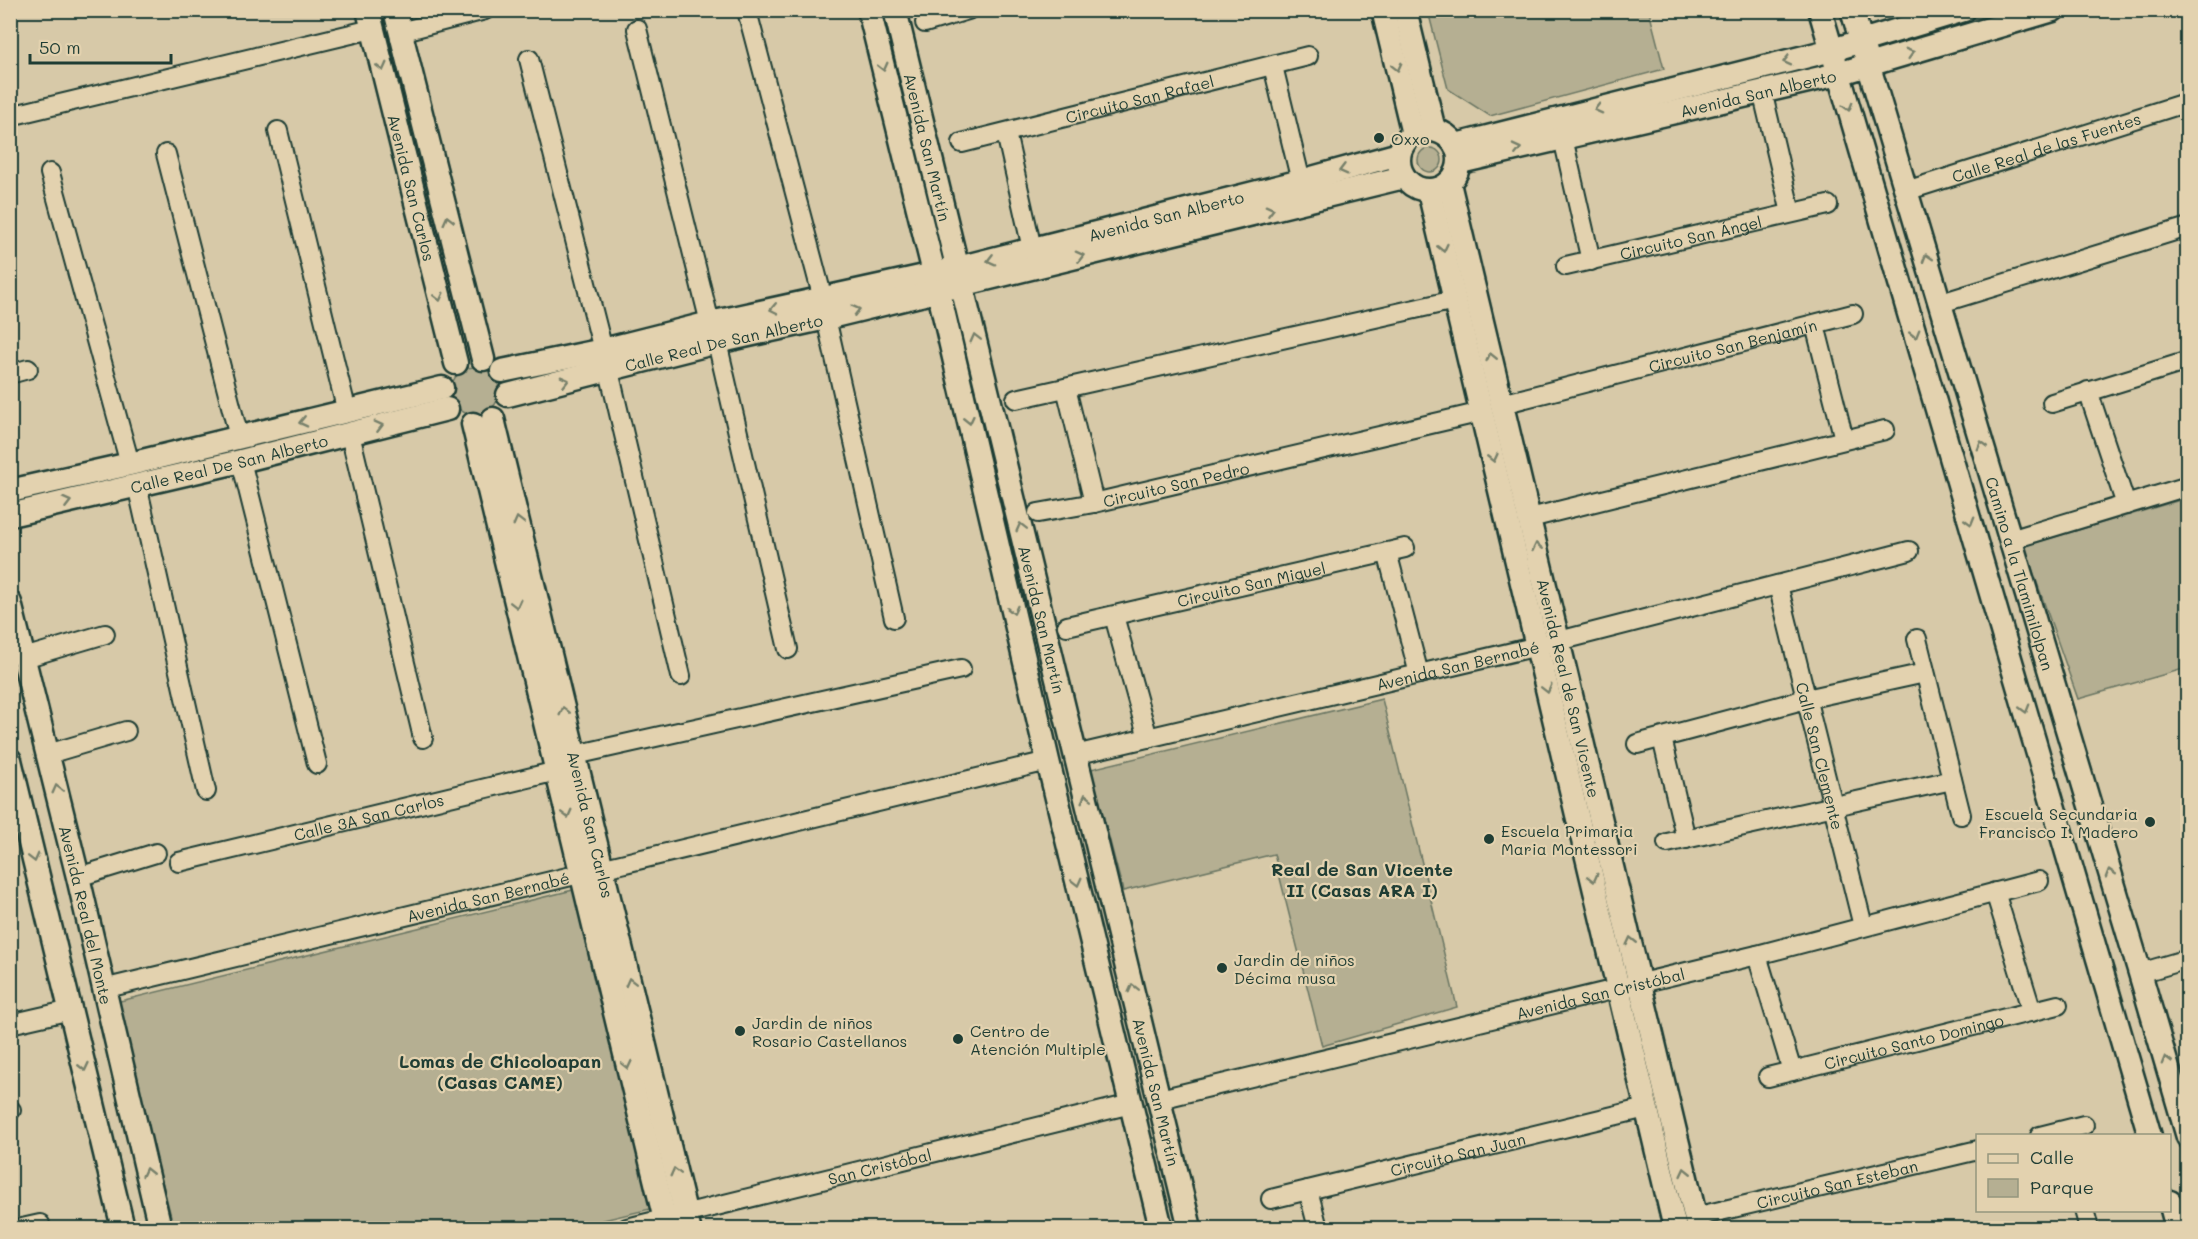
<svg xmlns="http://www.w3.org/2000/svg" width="2198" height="1239" font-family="Mali,sans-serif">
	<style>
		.green { fill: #b5af92; stroke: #6a7663; stroke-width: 1.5 }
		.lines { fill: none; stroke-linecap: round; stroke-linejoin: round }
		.minor-casing { stroke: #1f3d34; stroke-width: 22 }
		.tertiary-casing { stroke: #1f3d34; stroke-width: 27 }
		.minor { stroke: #e3d2af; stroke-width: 18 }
		.tertiary { stroke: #e3d2af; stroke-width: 22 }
		.oneway { stroke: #77806b }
		.poi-dot { fill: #1f3d34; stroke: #e3d2af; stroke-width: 2 }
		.labels { text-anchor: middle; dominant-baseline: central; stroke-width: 4.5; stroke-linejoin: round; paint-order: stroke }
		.street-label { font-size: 16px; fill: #1f3d34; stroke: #e3d2af }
		.poi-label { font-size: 16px; fill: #1f3d34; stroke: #e3d2af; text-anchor: start }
		.neighbourhood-label { font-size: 18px; font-weight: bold; fill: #1f3d34; stroke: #e3d2af }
	</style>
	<rect width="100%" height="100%" fill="#d7c9a8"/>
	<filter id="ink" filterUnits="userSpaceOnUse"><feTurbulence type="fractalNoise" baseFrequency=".0167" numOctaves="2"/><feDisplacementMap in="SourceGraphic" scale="12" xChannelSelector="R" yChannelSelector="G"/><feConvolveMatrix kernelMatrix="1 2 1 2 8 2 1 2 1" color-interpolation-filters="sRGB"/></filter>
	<g filter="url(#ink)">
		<g class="green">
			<path d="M1428,11H1649L1664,69L1490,116L1448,89Z"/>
			<circle cx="1430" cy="160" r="12"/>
			<circle cx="475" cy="391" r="24"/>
			<path d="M2187,498V668L2078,699L2024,546Z"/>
			<path d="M1382,699L1457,1007L1322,1046L1274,854L1123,891L1091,769Z"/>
			<path d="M573,890L650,1209L570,1228H174L116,1002Z"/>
		</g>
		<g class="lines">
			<defs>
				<g id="minor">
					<path d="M747,11L823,299"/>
					<path d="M925,23L968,10"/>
					<path d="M637,29L710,323"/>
					<path d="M400,32L485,10"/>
					<path d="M529,59L603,350"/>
					<path d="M1273,66L1304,194"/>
					<path d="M1762,91L1791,213"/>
					<path d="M10,116L372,29"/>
					<path d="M278,131L347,412"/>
					<path d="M1006,133L1035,262"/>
					<path d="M1563,138L1591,261"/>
					<path id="s1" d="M962,143L1308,56"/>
					<path d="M166,154L239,437"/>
					<path d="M50,173L130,464"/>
					<path id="s2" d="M1906,191L2188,102"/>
					<path id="s3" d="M1566,266L1828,205"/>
					<path d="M1941,303L2188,227"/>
					<path d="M826,318L894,618"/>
					<path d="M1815,325L1844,439"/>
					<path d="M717,342L788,649"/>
					<path d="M609,371L681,676"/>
					<path d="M10,374L28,369"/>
					<path d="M1066,388L1094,503"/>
					<path d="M2088,391L2126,505"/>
					<path d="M1016,399L1455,300"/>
					<path d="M2052,403L2188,361"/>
					<path id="s4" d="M1502,404L1853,314"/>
					<path d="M350,434L423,738"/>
					<path d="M241,461L317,764"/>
					<path d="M137,485L206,791"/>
					<path id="s5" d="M1038,513L1094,503L1482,412"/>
					<path d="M1530,518L1885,430"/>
					<path d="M2010,540L2188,486"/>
					<path d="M1387,552L1419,674"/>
					<path id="s6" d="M1778,585L1863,926"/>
					<path d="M1114,616L1148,738"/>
					<path id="s7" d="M1067,626L1405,548"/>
					<path d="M1917,639L1961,815"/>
					<path d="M24,658L105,634"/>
					<path d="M1662,738L1686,839"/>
					<path d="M1637,744L1806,699L1925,673"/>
					<path d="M48,754L126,731"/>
					<path d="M575,755L961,669"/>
					<path id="s8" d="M1075,755L1559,641L1909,551"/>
					<path d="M1667,843L1952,780"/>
					<path id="s9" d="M179,862L557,771"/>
					<path d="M78,877L156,853"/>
					<path d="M1995,892L2032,1012"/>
					<path d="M1757,955L1792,1071"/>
					<path d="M2140,973L2188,959"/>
					<path id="s10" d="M103,989L1048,761"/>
					<path d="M10,1024L71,1010"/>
					<path id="s11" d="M1768,1077L2058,1005"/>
					<path id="s12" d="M1160,1099L1757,955L2039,881"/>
					<path d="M10,1110H11"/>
					<path d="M2040,1136L2084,1125"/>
					<path d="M1308,1190L1318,1228"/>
					<path id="s13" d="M1271,1199L1646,1108"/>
					<path d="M2084,1210L2089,1228"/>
					<path id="s14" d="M1695,1217L1978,1150"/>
					<path d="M22,1228L40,1224"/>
					<path id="s15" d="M627,1228L1131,1104"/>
				</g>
				<g id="tertiary">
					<path id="s16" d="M368,10L456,363"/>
					<path d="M395,10L483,359"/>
					<path d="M869,10L938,289L1048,761L1161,1228"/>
					<path id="s17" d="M895,10L1190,1228"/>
					<path d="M1383,10L1413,134"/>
					<path d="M1405,10L1434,130"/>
					<path d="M1820,10L2150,1136"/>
					<path id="s18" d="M1852,10L2140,973L2188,1137"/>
					<circle cx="1429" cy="160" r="30"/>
					<path d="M1456,145L1832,50L1964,10"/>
					<path id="s19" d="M1460,162L1838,74L2053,10"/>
					<path id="s20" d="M1449,183L1698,1228"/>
					<path d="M1429,191L1675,1228"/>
					<path id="s21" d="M502,371L603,350L710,323L934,274L1301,181L1399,154"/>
					<path id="s22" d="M508,395L717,342L826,318L1404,177"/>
					<path id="s23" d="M493,419L689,1228"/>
					<path d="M473,424L667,1228"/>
					<path d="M10,491L130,464L442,388"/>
					<path id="s24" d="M10,515L241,461L447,409"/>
					<path id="s25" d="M10,603L78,877L160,1228"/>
					<path d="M10,760L123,1228"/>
					<path d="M2170,1202L2177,1228"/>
				</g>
			</defs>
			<use href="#minor" class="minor-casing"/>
			<use href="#tertiary" class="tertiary-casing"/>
			<use href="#minor" class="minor"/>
			<use href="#tertiary" class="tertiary"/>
		</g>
		<defs><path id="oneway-chevron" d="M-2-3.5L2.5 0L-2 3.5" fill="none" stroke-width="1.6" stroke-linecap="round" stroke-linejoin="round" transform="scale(1.5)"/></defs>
		<g class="oneway">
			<use href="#oneway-chevron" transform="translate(1910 53) rotate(-17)"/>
			<use href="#oneway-chevron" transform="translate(1787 61) rotate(166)"/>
			<use href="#oneway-chevron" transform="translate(382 67) rotate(76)"/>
			<use href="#oneway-chevron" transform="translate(883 67) rotate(76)"/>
			<use href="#oneway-chevron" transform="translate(1397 67) rotate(76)"/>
			<use href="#oneway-chevron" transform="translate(1848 107) rotate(74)"/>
			<use href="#oneway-chevron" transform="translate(1598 109) rotate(166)"/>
			<use href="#oneway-chevron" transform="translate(1517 149) rotate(-13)"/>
			<use href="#oneway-chevron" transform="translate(1343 170) rotate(165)"/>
			<use href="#oneway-chevron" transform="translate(1270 210) rotate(-14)"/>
			<use href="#oneway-chevron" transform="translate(448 220) rotate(-104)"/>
			<use href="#oneway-chevron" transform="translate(1443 248) rotate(77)"/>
			<use href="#oneway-chevron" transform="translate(1080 256) rotate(-14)"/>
			<use href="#oneway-chevron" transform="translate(1927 258) rotate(-107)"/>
			<use href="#oneway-chevron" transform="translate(991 260) rotate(166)"/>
			<use href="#oneway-chevron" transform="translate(439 297) rotate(76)"/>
			<use href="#oneway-chevron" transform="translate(774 309) rotate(168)"/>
			<use href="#oneway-chevron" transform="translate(856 310) rotate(-14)"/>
			<use href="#oneway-chevron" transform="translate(1915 334) rotate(74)"/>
			<use href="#oneway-chevron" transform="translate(975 338) rotate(-104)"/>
			<use href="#oneway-chevron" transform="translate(1491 357) rotate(-103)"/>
			<use href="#oneway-chevron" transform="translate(565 381) rotate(-14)"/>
			<use href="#oneway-chevron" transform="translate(969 420) rotate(77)"/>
			<use href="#oneway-chevron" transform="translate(303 422) rotate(167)"/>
			<use href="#oneway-chevron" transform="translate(379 426) rotate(-14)"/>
			<use href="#oneway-chevron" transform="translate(1982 445) rotate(-106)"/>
			<use href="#oneway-chevron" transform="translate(1493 458) rotate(77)"/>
			<use href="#oneway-chevron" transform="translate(67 502) rotate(-14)"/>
			<use href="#oneway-chevron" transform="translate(518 521) rotate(-104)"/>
			<use href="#oneway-chevron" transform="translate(1970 521) rotate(74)"/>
			<use href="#oneway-chevron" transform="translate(1021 527) rotate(-104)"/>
			<use href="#oneway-chevron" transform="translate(1537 547) rotate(-103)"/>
			<use href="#oneway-chevron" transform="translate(516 604) rotate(76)"/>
			<use href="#oneway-chevron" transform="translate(1013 610) rotate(77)"/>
			<use href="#oneway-chevron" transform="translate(1547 689) rotate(76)"/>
			<use href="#oneway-chevron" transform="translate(2025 709) rotate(74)"/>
			<use href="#oneway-chevron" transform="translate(564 711) rotate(-104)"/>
			<use href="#oneway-chevron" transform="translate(57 789) rotate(-104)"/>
			<use href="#oneway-chevron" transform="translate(1086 798) rotate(-104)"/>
			<use href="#oneway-chevron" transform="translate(567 814) rotate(76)"/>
			<use href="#oneway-chevron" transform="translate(34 858) rotate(76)"/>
			<use href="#oneway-chevron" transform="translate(2110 873) rotate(-107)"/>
			<use href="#oneway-chevron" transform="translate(1593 878) rotate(76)"/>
			<use href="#oneway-chevron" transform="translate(1077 882) rotate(76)"/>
			<use href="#oneway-chevron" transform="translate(1631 941) rotate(-103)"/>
			<use href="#oneway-chevron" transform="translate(630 982) rotate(-104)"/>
			<use href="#oneway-chevron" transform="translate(1133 988) rotate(-104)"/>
			<use href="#oneway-chevron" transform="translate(2166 1060) rotate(-106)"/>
			<use href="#oneway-chevron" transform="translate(627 1065) rotate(77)"/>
			<use href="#oneway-chevron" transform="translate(84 1067) rotate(77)"/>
			<use href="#oneway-chevron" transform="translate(147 1172) rotate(-103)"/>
			<use href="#oneway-chevron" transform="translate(675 1172) rotate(-104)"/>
			<use href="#oneway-chevron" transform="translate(1685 1172) rotate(-103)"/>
		</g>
	</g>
	<g class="poi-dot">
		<circle cx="1379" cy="138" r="6"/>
		<circle cx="2150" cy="822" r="6"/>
		<circle cx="1489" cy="839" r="6"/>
		<circle cx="1222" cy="968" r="6"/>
		<circle cx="740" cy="1031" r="6"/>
		<circle cx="958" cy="1039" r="6"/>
	</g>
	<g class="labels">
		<g class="street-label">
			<text stroke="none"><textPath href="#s19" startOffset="306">Avenida San Alberto</textPath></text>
			<text stroke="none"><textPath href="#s1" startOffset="183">Circuito San Rafael</textPath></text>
			<text stroke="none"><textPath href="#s17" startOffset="141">Avenida San Martín</textPath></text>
			<text stroke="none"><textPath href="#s2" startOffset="147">Calle Real de las Fuentes</textPath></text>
			<text stroke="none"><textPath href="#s16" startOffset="183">Avenida San Carlos</textPath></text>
			<text stroke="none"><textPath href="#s21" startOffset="682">Avenida San Alberto</textPath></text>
			<text stroke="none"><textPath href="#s3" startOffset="128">Circuito San Ángel</textPath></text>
			<text stroke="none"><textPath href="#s22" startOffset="222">Calle Real De San Alberto</textPath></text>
			<text stroke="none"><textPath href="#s4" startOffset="238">Circuito San Benjamín</textPath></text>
			<text stroke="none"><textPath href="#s24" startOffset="225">Calle Real De San Alberto</textPath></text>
			<text stroke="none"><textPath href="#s5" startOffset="141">Circuito San Pedro</textPath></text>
			<text stroke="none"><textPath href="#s18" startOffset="588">Camino a la Tlamimilolpan</textPath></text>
			<text stroke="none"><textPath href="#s7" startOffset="189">Circuito San Miguel</textPath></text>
			<text stroke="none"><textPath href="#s17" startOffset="627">Avenida San Martín</textPath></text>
			<text stroke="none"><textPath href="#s8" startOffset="393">Avenida San Bernabé</textPath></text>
			<text stroke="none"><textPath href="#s20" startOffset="519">Avenida Real de San Vicente</textPath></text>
			<text stroke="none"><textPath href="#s6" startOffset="176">Calle San Clemente</textPath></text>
			<text stroke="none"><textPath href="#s9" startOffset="195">Calle 3A San Carlos</textPath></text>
			<text stroke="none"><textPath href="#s23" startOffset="417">Avenida San Carlos</textPath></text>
			<text stroke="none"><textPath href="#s10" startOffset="396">Avenida San Bernabé</textPath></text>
			<text stroke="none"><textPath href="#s25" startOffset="321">Avenida Real del Monte</textPath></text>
			<text stroke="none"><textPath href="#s12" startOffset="453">Avenida San Cristóbal</textPath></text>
			<text stroke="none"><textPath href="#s11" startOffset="150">Circuito Santo Domingo</textPath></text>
			<text stroke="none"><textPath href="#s17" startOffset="1113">Avenida San Martín</textPath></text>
			<text stroke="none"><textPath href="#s13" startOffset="192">Circuito San Juan</textPath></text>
			<text stroke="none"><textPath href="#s15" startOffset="260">San Cristóbal</textPath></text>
			<text stroke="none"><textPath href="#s14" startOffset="146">Circuito San Esteban</textPath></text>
		</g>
		<g class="poi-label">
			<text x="1391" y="138">Oxxo</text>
			<text x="2138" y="813" text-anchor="end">Escuela Secundaria<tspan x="2138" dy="18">Francisco I. Madero</tspan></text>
			<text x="1501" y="830">Escuela Primaria<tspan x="1501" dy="18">Maria Montessori</tspan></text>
			<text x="1234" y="959">Jardin de niños<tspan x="1234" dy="18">Décima musa</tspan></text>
			<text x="752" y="1022">Jardin de niños<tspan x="752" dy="18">Rosario Castellanos</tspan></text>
			<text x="970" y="1030">Centro de<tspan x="970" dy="18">Atención Multiple</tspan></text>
		</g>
		<g class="neighbourhood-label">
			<text x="1362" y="869">Real de San Vicente<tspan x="1362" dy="21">II (Casas ARA I)</tspan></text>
			<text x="500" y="1061">Lomas de Chicoloapan<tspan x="500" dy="21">(Casas CAME)</tspan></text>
		</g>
	</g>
	<rect width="2198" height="1239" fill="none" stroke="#e3d2af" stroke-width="36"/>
	<rect x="18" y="18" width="2162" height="1203" fill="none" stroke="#1f3d34" stroke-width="2" filter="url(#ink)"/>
	<rect x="1976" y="1134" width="195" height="78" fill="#e3d2af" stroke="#95967e" stroke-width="1.5"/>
	<rect x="1988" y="1154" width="30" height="9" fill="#e3d2af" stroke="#95967e" stroke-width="1.5"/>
	<text x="2030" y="1164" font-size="18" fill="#1f3d34">Calle</text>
	<rect x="1988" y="1179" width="30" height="18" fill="#b5af92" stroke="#95967e" stroke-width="1.5"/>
	<text x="2030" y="1194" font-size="18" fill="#1f3d34">Parque</text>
	<path d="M30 54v9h141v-9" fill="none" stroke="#1f3d34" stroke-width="3"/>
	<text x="39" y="54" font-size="18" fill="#1f3d34" stroke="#e3d2af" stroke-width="4.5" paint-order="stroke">50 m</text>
</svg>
